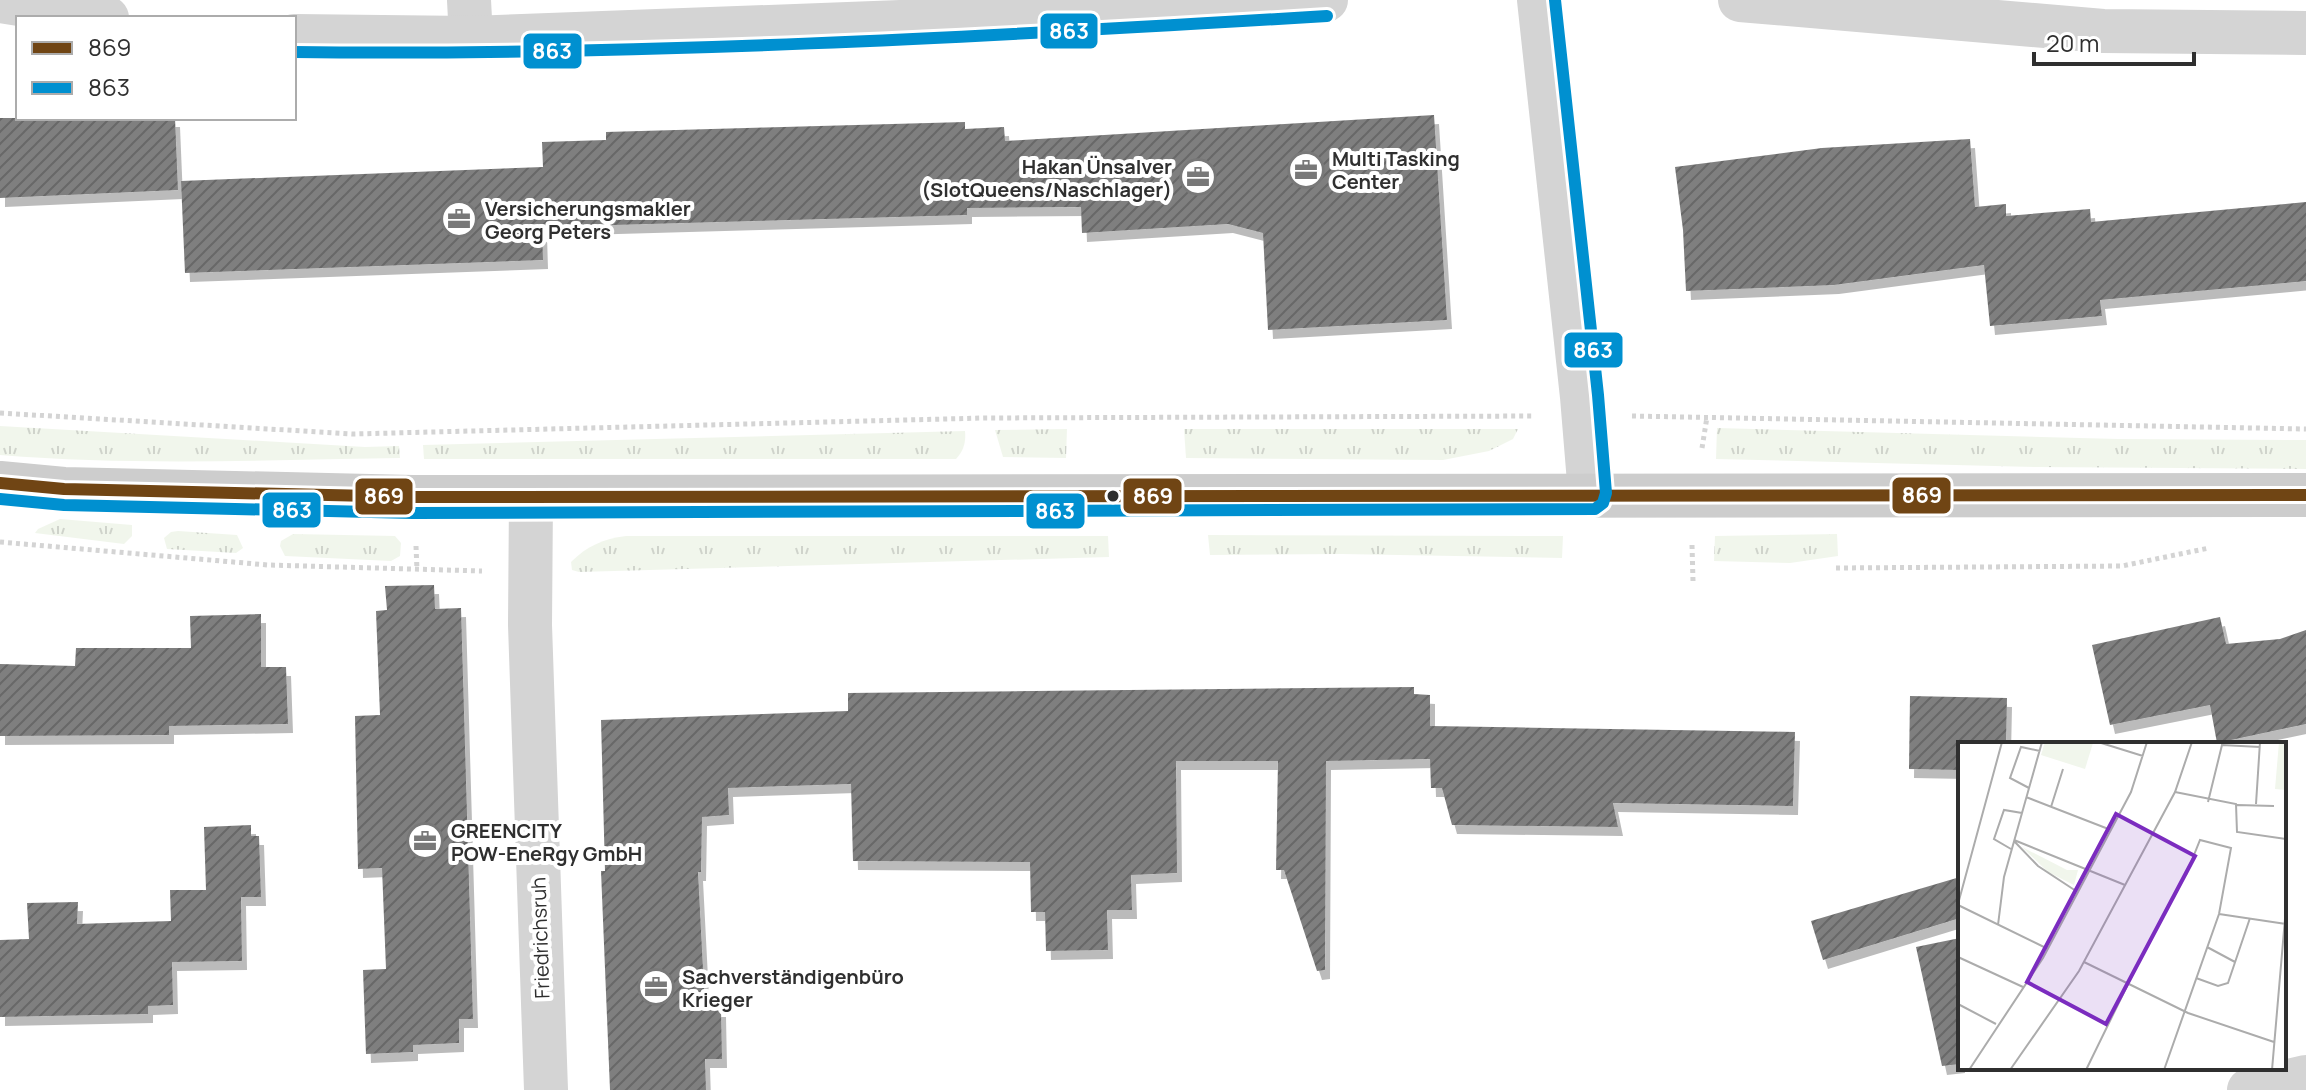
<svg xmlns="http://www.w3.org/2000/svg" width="2306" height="1090" font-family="Manrope,sans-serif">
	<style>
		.grass { fill: url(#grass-tufts) }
		.building { fill: url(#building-hatch); filter: url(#shadow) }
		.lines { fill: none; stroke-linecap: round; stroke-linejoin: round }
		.path { stroke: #d4d4d4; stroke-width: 5; stroke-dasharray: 4 4; stroke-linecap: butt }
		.street { stroke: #d4d4d4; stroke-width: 44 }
		.secondary { stroke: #cdcdcd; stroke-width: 44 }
		.bus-1-casing { stroke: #fff; stroke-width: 18 }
		.bus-2-casing { stroke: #fff; stroke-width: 18 }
		.bus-1 { stroke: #704514; stroke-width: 12 }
		.bus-2 { stroke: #0090d0; stroke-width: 12 }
		.bus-dot { fill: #2f2f2f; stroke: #fff; stroke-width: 3 }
		.labels { text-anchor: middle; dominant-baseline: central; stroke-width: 8; stroke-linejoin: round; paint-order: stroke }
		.poi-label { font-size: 20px; font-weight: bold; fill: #2f2f2f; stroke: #fff; text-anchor: start }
		.street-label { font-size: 20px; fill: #2f2f2f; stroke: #fff }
		.inset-road { fill: none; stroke: #acacac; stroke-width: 2 }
		.view { fill: #7b2cbf; fill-opacity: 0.15; stroke: #7b2cbf; stroke-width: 4 }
		.inset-edge { fill: none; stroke: #2f2f2f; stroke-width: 4 }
		.line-badge { stroke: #fff; stroke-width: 3 }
		.badge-label { font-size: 22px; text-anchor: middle; font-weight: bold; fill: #fff }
	</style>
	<defs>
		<pattern id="grass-tufts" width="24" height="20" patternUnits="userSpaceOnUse" patternTransform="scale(2)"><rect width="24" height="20" fill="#f1f6ec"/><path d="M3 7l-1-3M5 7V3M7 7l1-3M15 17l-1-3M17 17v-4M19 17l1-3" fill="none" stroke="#cfd3cb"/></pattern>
		<pattern id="building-hatch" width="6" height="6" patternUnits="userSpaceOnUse" patternTransform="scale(2)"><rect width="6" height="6" fill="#7f7f7f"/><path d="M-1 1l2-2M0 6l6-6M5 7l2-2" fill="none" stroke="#686868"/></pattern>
		<filter id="shadow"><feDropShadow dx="5" dy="9" stdDeviation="0" flood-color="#0004"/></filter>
	</defs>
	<rect width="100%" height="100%" fill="#fff"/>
	<g class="grass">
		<path d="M0,426L365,447L399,446L400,458C266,460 133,466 0,455Z"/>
		<path d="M1717,428L2118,439L2306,440V469L2036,467L1716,459Z"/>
		<path d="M1067,429L1066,458L1003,457L995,430Z"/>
		<path d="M1184,429H1518L1513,439L1489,451L1443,460L1186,458Z"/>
		<path d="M965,431C966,442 964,450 956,459H424L423,445Z"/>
		<path d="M60,519L132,525V536L124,544L35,533L38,529Z"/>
		<path d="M178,531L237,535L243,548L236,553L167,549L164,538L171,532Z"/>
		<path d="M293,534L395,536L401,543L400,556L391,561L285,556L280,546L281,541Z"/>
		<path d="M1837,534L1838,556L1790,563L1714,561L1715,536Z"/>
		<path d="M1208,535L1563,536L1562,558L1342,554L1210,555Z"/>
		<path d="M626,536H1108L1109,557L579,572L572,570L571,562C587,546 603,539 626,536Z"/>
	</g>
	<g class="building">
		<path d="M1434,115L1447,320L1268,330L1263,233L1228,224L1082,233L1081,207L967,208V215L542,227L543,260L185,273L181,181L543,167L542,142L606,140V132L965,122V129L1004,127L1005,141Z"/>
		<path d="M0,118H175L178,190L0,198Z"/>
		<path d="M1970,139L1975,207L2006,204V216L2090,209L2091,222L2306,202V281L2100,300L2102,316L1990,326L1984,265L1834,285L1686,291L1683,230L1675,167L1822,148Z"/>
		<path d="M434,585L435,609L461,608L473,1019H459V1043L413,1045V1052L366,1054L363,970L386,969L382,868L358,869L355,716L380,715L376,611L387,610L385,586Z"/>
		<path d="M261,614V667H286L288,724L169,726V735L0,736V664L75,666L76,648H191L190,616Z"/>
		<path d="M2220,617L2226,644L2280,639L2306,630V724L2217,743L2210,705L2110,725L2092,645Z"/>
		<path d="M1414,687V694L1430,695V726L1795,732L1793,806L1613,803L1618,827L1452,825L1442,788H1431L1430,759L1326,761L1325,970L1317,971L1284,870H1276L1278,761H1176L1177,873L1131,875L1132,910H1107L1108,950L1046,951L1045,912H1031L1030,862L853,861L851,784L728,788L729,815L702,817L701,872H698L705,1008H721L722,1059H705L706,1090H610L601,871H605L601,720L848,711V693Z"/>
		<path d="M1910,696L2007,698L2006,744H1960V770L1909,769Z"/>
		<path d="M251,825V836H259L261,897H241L242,961L172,962L173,1005L148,1006V1014L0,1017V940L29,939L27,903L78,902L77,924L171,921L170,890H206L204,827Z"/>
		<path d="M1960,877V918L1823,960L1811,921Z"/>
		<path d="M1960,938V1064L1942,1066L1916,947Z"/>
	</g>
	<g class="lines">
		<g class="path">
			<path d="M0,413L353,434L984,418L1534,416"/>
			<path d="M1632,416L2306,429"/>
			<path d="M1702,448L1707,417"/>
			<path d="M0,542L268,565L482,571"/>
			<path d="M1692,545L1693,581"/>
			<path d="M416,546L417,570"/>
			<path d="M1836,568L2122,566L2209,548"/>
		</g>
		<g class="street">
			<path d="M469,0L471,38"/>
			<path d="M1539,0L1582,397L1590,494"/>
			<path d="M1740,0L2103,31L2306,33"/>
			<path d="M0,1L107,18"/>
			<path d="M294,36L471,38L1061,16L1326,0"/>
			<path d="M531,497L530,625L546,1090"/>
			<path d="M2249,1090L2306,1077"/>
		</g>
		<path class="secondary" d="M0,483L64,489L413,497L2306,495"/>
		<defs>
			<path id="bus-1" d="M0,483L64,489L413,497L2306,495"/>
			<g id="bus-2">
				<path d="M294,52C638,56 983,37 1327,16"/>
				<path d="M0,499L64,505L413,513L1595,509L1603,503L1606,493L1598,395L1555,0"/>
			</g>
		</defs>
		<use href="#bus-1" class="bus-1-casing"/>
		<use href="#bus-2" class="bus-2-casing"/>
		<use href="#bus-1" class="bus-1"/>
		<use href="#bus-2" class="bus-2"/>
	</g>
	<defs>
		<symbol id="office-ring" viewBox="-11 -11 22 22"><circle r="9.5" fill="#fff" stroke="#787878" stroke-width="1.5"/><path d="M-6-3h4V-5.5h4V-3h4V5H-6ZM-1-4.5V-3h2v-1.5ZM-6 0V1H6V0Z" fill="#787878"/></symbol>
	</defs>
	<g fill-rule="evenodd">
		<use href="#office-ring" x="1286" y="150" width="40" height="40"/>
		<use href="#office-ring" x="1178" y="157" width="40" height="40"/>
		<use href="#office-ring" x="439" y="199" width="40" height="40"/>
		<use href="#office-ring" x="405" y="821" width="40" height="40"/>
		<use href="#office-ring" x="636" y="967" width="40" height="40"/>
	</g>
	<circle class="bus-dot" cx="1113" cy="496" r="7"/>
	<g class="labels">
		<g class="poi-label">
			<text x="1332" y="158">Multi Tasking<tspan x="1332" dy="23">Center</tspan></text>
			<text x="1172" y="166" text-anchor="end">Hakan Ünsalver<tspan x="1172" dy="23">(SlotQueens/Naschlager)</tspan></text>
			<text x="485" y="208">Versicherungsmakler<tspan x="485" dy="23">Georg Peters</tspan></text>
			<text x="451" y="830">GREENCITY<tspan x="451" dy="23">POW-EneRgy GmbH</tspan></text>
			<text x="682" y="976">Sachverständigenbüro<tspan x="682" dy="23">Krieger</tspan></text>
		</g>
		<g class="street-label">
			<text transform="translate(540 938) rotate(-92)">Friedrichsruh</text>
		</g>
	</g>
	<g transform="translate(1958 742)">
		<rect width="328" height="328" fill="#fff"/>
		<path d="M321,0H328V48L317,47ZM64,105L109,128H120L116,143L90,130Z" fill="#f1f6ec"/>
		<path d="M87,0L135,1L127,27L83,13Z" fill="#f1f6ec"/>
		<path class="inset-road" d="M140,0L185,14M71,46L52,36L63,5L82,9M217,50L278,62L279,90L328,97M68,55L153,88M250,60L264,3L302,5M298,62L302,0M279,63L316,64M93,65L105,27M56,98L167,143M56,99L80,124L118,149M53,107L36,97L46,68L64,71M0,162L44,0M0,163L90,207M261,172L328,182M40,183L46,135L84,0M249,205L277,220M0,215L65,245M126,220L230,271L316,300M238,236L260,244L270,241L292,176M0,262L38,282M11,328L85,216L173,50L189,0M52,328L121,229L217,50L234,0M128,328L170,242M206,328L261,172L273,106L242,98L228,133M314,328L328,165"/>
		<path class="view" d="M158,72L237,114L148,282L69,240Z"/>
		<rect width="328" height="328" class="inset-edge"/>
	</g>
	<g class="line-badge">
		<rect x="1039" y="12" width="60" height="38" rx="8" fill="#0090d0"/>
		<rect x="522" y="32" width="61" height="38" rx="8" fill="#0090d0"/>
		<rect x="1563" y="331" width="61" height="38" rx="8" fill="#0090d0"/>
		<rect x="1891" y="476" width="61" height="39" rx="8" fill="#704514"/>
		<rect x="1122" y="477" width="61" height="38" rx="8" fill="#704514"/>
		<rect x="354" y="477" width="60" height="39" rx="8" fill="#704514"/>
		<rect x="261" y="491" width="61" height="38" rx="8" fill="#0090d0"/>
		<rect x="1025" y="492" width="61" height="38" rx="8" fill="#0090d0"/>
	</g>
	<g class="badge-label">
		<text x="1069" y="39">863</text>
		<text x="552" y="59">863</text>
		<text x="1593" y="358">863</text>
		<text x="1922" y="503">869</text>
		<text x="1153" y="504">869</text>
		<text x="384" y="504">869</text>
		<text x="292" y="518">863</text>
		<text x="1055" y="519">863</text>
	</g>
	<rect x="16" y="16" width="280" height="104" fill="#ffffff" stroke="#acacac" stroke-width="2"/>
	<rect x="32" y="42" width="40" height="12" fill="#704514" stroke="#acacac" stroke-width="2"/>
	<text x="88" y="56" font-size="24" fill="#2f2f2f">869</text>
	<rect x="32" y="82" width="40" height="12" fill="#0090d0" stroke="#acacac" stroke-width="2"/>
	<text x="88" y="96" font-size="24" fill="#2f2f2f">863</text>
	<path d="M2034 52v12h160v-12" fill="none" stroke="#2f2f2f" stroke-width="4"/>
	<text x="2046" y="52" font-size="24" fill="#2f2f2f" stroke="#ffffff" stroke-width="6" paint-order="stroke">20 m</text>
</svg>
